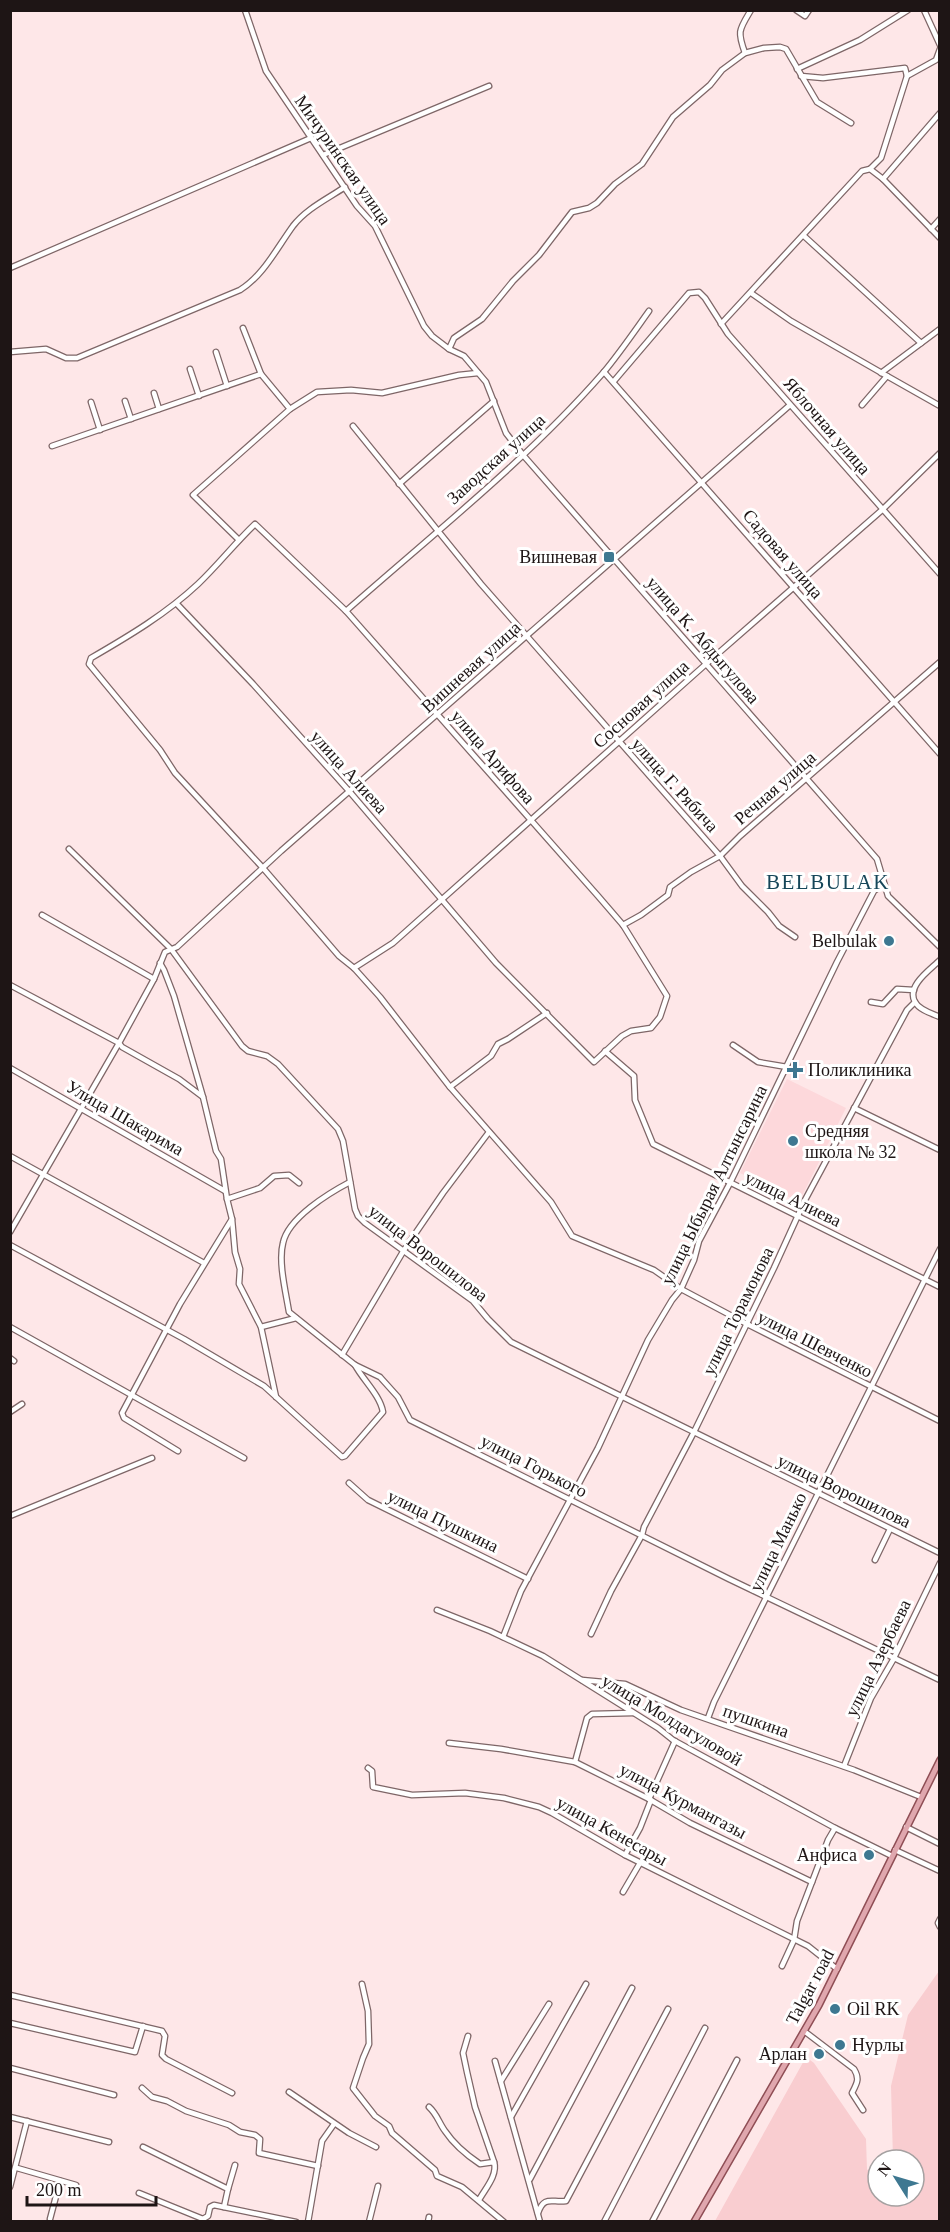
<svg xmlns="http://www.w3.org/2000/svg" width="950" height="2232" font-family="Georgia,serif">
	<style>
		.built { fill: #fdd8db }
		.green { fill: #f9cdd0 }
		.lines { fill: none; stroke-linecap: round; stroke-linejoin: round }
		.minor-casing { stroke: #7e6667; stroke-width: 7 }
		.major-casing { stroke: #8f4e55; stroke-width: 8 }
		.minor { stroke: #fff; stroke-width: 4.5 }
		.major { stroke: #e0a7ae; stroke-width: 5 }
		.poi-dot { fill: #3e7891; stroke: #fff; stroke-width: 2 }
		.labels { text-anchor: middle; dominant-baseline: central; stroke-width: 6; stroke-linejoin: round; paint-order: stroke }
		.street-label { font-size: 18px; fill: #1e1515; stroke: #fff }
		.poi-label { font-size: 18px; fill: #1e1515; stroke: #fff; text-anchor: end }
		.quarter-label { font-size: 21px; letter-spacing: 1.5px; fill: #164659; stroke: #fff }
	</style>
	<rect width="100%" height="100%" fill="#fee7e8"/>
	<path class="built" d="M787,1079L846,1108L799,1202L740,1173Z"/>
	<path class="green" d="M939,1971V2221H715L806,2057L814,2063L866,2139L867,2170L878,2166V2196H914V2160H891L893,2159L891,2086L908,2015Z"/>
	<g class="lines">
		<defs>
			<g id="minor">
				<path d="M245,10L266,71L357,206L375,226L424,326L432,336L449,349L464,356L486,382L506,433L523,455L877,859L888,896L940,947"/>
				<path d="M796,10L805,16L809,10"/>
				<path d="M924,10L940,45"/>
				<path d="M745,53C737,31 739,30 751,10"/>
				<path d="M797,69L860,40L908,10"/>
				<path d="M801,76L823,78L905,68L907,76L881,158L870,169"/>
				<path d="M907,76L936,60L940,49"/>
				<path d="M323,155L489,86"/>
				<path d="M883,179L940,113"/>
				<path d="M931,229L940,219"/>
				<path d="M804,236L921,343"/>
				<path d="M10,268L311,138"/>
				<path d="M751,293L791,321L887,376"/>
				<path d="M721,324L862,171L870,169L883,179L940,238"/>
				<path d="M243,328L261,374"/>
				<path d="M449,349L454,338L482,319L513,281L539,255L572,212L589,208L597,203L615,184L642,164L673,117L710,85L722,70L745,53L764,48L780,47L786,49L817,102L851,123"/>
				<path d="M10,352L46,349L66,358H77L240,290C263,276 277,248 293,226C306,209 327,199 345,187"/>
				<path d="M216,352L227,386"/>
				<path d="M190,369L199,396"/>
				<path d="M604,372L940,754"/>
				<path d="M881,373L940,329"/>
				<path d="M614,381L689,293L699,292L705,298L728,334L940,574"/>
				<path d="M154,393L159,409"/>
				<path d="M125,401L131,419"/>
				<path d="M91,402L100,430"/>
				<path d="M862,405L887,376L940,406"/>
				<path d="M353,426L481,584L720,856L742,886L768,912L779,926L795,937"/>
				<path d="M52,446L261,374L290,409"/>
				<path d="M399,484L494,401"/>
				<path d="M239,540L193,495L290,409L317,392L351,390L382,393L459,375L478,373"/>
				<path d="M176,603L253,684L349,791L496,963L594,1062L622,1036L631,1031L651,1028L660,1017L667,996L623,925L598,896L346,611L255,524C235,543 218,565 198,584C166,614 129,636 91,658L89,664L160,750L175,773L263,868L339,956L354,968L380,997L450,1087L551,1202L572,1236L654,1270L681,1289L747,1324L940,1421"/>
				<path d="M346,611C433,534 526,461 603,373C619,354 634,332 649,311"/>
				<path d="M69,849L171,949L242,1046L248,1051L267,1056L278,1064L338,1129L343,1141L355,1209L358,1216L365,1223L473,1301L488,1319L511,1342L940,1553"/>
				<path d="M42,915L154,979"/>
				<path d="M623,925L641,915L668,895L670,887L691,872L720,856L740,836L940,662"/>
				<path d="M940,960C930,970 906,986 915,1002C919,1010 933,1014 940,1017"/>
				<path d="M160,963L164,970L174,996L203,1097"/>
				<path d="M354,968L393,943L706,664L882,510L940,453"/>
				<path d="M10,985L119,1043L122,1047L179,1079L203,1097L216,1151L221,1159L227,1199L260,1188L274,1176L289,1175L299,1183"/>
				<path d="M871,1002L883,1004L897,989L914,990"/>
				<path d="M733,1045L758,1062L787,1067"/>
				<path d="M605,1051L634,1076L635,1100L653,1144L940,1287"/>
				<path d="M10,1068L225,1191"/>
				<path d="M450,1087L491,1056L498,1044L508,1039L547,1013"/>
				<path d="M854,1108L940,1150"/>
				<path d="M10,1156L204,1263"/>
				<path d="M350,1182C329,1193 288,1218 283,1243C278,1262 286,1293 289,1312L355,1365L380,1377L398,1397L410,1420L729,1579L940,1680"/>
				<path d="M232,1219L235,1252L240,1269L239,1284L261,1327L276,1397"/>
				<path d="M10,1232L119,1043L154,979L165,952L177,947L281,851L790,405"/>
				<path d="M10,1245L184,1339L264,1386L342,1457L345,1456L383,1412C380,1395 363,1380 355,1365"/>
				<path d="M10,1327L244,1458"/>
				<path d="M261,1327L296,1318"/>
				<path d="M342,1355L404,1250L443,1193L489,1132"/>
				<path d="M10,1358L14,1361"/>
				<path d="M10,1412L22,1404"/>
				<path d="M178,1451L124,1418L122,1413L180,1304L232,1219L227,1199"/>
				<path d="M349,1483L368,1500L528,1579"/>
				<path d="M10,1516L152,1458"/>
				<path d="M875,1560L890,1529"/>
				<path d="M437,1610L490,1631L543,1656L658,1728L673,1740L835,1828L892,1856"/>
				<path d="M591,1634L611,1591L642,1535L644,1527L694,1432L774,1268L805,1200L907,1010L915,1002"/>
				<path d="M503,1637L521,1591L598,1448L648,1340L672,1300L681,1289L694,1260L699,1241L730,1183L837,962L874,891L884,884"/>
				<path d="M582,1680L625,1684L681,1710L854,1770L921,1797"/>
				<path d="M708,1718L714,1702L940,1249"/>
				<path d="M449,1743L501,1749L575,1762L649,1799L690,1823L812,1882L797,1921L794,1940L782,1966"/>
				<path d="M575,1762L587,1718L592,1714L633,1713"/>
				<path d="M844,1766L871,1698L893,1660L940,1563"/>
				<path d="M368,1768L372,1771L373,1787L412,1795L465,1793L504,1798L539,1807L552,1813L625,1855L808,1946L837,1969"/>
				<path d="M649,1799L675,1741"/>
				<path d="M906,1827L940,1844"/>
				<path d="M895,1850L940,1871"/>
				<path d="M625,1855L640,1828L651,1800"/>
				<path d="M812,1882L828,1840L835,1828"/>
				<path d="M623,1892L640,1863"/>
				<path d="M940,1919L938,1923L940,1927"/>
				<path d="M362,1984L368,2011L369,2044L363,2058L353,2088L375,2116L389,2126L392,2133L435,2170L437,2176L462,2187L504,2222"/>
				<path d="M10,1995L162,2031L165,2036L162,2055L166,2059L232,2093"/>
				<path d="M10,2023L135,2052L143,2026"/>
				<path d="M804,2031L854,2069C860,2079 857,2083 852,2093L863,2110"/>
				<path d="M468,2036L463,2053L467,2072L475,2107L494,2162"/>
				<path d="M495,2061L540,2222"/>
				<path d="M10,2068L114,2095"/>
				<path d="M501,2081L549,2004"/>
				<path d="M142,2088L152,2097L167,2101L186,2111L229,2125L240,2132L255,2135L260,2139L259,2153L318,2166"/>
				<path d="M289,2092L349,2133L376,2147"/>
				<path d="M429,2107C437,2114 439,2123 445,2131C453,2143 468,2156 480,2164L494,2162C498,2175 485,2189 479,2200"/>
				<path d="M10,2117L109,2142"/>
				<path d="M511,2117L586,1984"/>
				<path d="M143,2147L228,2189L224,2207"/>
				<path d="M17,2168L76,2185"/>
				<path d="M530,2179L632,1988"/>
				<path d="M10,2187L27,2121"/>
				<path d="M228,2189L235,2165"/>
				<path d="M139,2193L203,2219L208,2216L210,2207L214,2205L296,2222"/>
				<path d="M538,2213C544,2195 552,2203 566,2201L668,2009"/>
				<path d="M50,2219L60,2181"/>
				<path d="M308,2222L322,2141L334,2124"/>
				<path d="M369,2222L378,2186"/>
				<path d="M428,2222L429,2217"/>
				<path d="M604,2222L705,2028"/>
				<path d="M652,2222L737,2060"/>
			</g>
			<path id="major" d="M694,2222L819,2005L940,1760"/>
		</defs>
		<use href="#minor" class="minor-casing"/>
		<use href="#major" class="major-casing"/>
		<use href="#minor" class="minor"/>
		<use href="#major" class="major"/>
	</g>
	<g class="poi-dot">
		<rect x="603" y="551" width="12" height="12" rx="3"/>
		<circle cx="889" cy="941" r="6"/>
		<path d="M792 1061h6v6h6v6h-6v6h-6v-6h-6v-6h6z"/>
		<circle cx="793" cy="1141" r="6"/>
		<circle cx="869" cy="1855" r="6"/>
		<circle cx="835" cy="2009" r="6"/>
		<circle cx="840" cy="2045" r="6"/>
		<circle cx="819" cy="2054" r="6"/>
	</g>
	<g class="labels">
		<g class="street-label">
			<text transform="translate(343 160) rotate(55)">Мичуринская улица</text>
			<text transform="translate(827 426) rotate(49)">Яблочная улица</text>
			<text transform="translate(496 459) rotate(-42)">Заводская улица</text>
			<text transform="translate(783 554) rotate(49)">Садовая улица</text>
			<text transform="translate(703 640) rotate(49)">улица К. Абдыгулова</text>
			<text transform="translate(471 667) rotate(-42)">Вишневая улица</text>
			<text transform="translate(641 704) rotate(-42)">Сосновая улица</text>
			<text transform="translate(493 757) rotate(49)">улица Арифова</text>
			<text transform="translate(349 772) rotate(48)">улица Алиева</text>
			<text transform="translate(675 785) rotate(48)">улица Г. Рябича</text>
			<text transform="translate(775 788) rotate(-41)">Речная улица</text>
			<text transform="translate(125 1118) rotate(30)">Улица Шакарима</text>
			<text transform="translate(714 1185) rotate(-64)">улица Ыбырая Алтынсарина</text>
			<text transform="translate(793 1199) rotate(26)">улица Алиева</text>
			<text transform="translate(428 1253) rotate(38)">улица Ворошилова</text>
			<text transform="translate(738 1311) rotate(-64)">улица Торамонова</text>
			<text transform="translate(815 1344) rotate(27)">улица Шевченко</text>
			<text transform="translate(534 1466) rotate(27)">улица Горького</text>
			<text transform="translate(844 1491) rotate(26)">улица Ворошилова</text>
			<text transform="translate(443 1521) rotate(26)">улица Пушкина</text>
			<text transform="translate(778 1542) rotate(-64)">улица Манько</text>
			<text transform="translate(878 1658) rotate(-64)">улица Азербаева</text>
			<text transform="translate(672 1720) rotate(31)">улица Молдагуловой</text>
			<text transform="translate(756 1721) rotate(19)">пушкина</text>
			<text transform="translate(683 1801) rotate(28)">улица Курмангазы</text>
			<text transform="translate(612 1831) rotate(29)">улица Кенесары</text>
			<text transform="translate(810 1987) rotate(-62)">Talgar road</text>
		</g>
		<g class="poi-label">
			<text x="597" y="557">Вишневая</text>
			<text x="877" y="941">Belbulak</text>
			<text x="808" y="1070" text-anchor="start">Поликлиника</text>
			<text x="805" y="1131" text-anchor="start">Средняя<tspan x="805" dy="21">школа № 32</tspan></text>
			<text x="857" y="1855">Анфиса</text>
			<text x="847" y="2009" text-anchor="start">Oil RK</text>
			<text x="852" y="2045" text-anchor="start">Нурлы</text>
			<text x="807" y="2054">Арлан</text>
		</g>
		<g class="quarter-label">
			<text x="828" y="882">BELBULAK</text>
		</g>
	</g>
	<rect width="950" height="2232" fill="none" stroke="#1e1515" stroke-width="24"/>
	<g transform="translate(896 2178) rotate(307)"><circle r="28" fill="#ffffff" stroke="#a5a1a1" stroke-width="1.5"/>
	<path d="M0-4.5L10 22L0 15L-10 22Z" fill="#3e7891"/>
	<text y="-9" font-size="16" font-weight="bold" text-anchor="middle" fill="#1e1515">N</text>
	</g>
	<path d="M27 2196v9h129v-9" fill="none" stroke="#1e1515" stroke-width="3"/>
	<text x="36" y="2196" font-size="18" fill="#1e1515" stroke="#ffffff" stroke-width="4.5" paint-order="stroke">200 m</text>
</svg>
